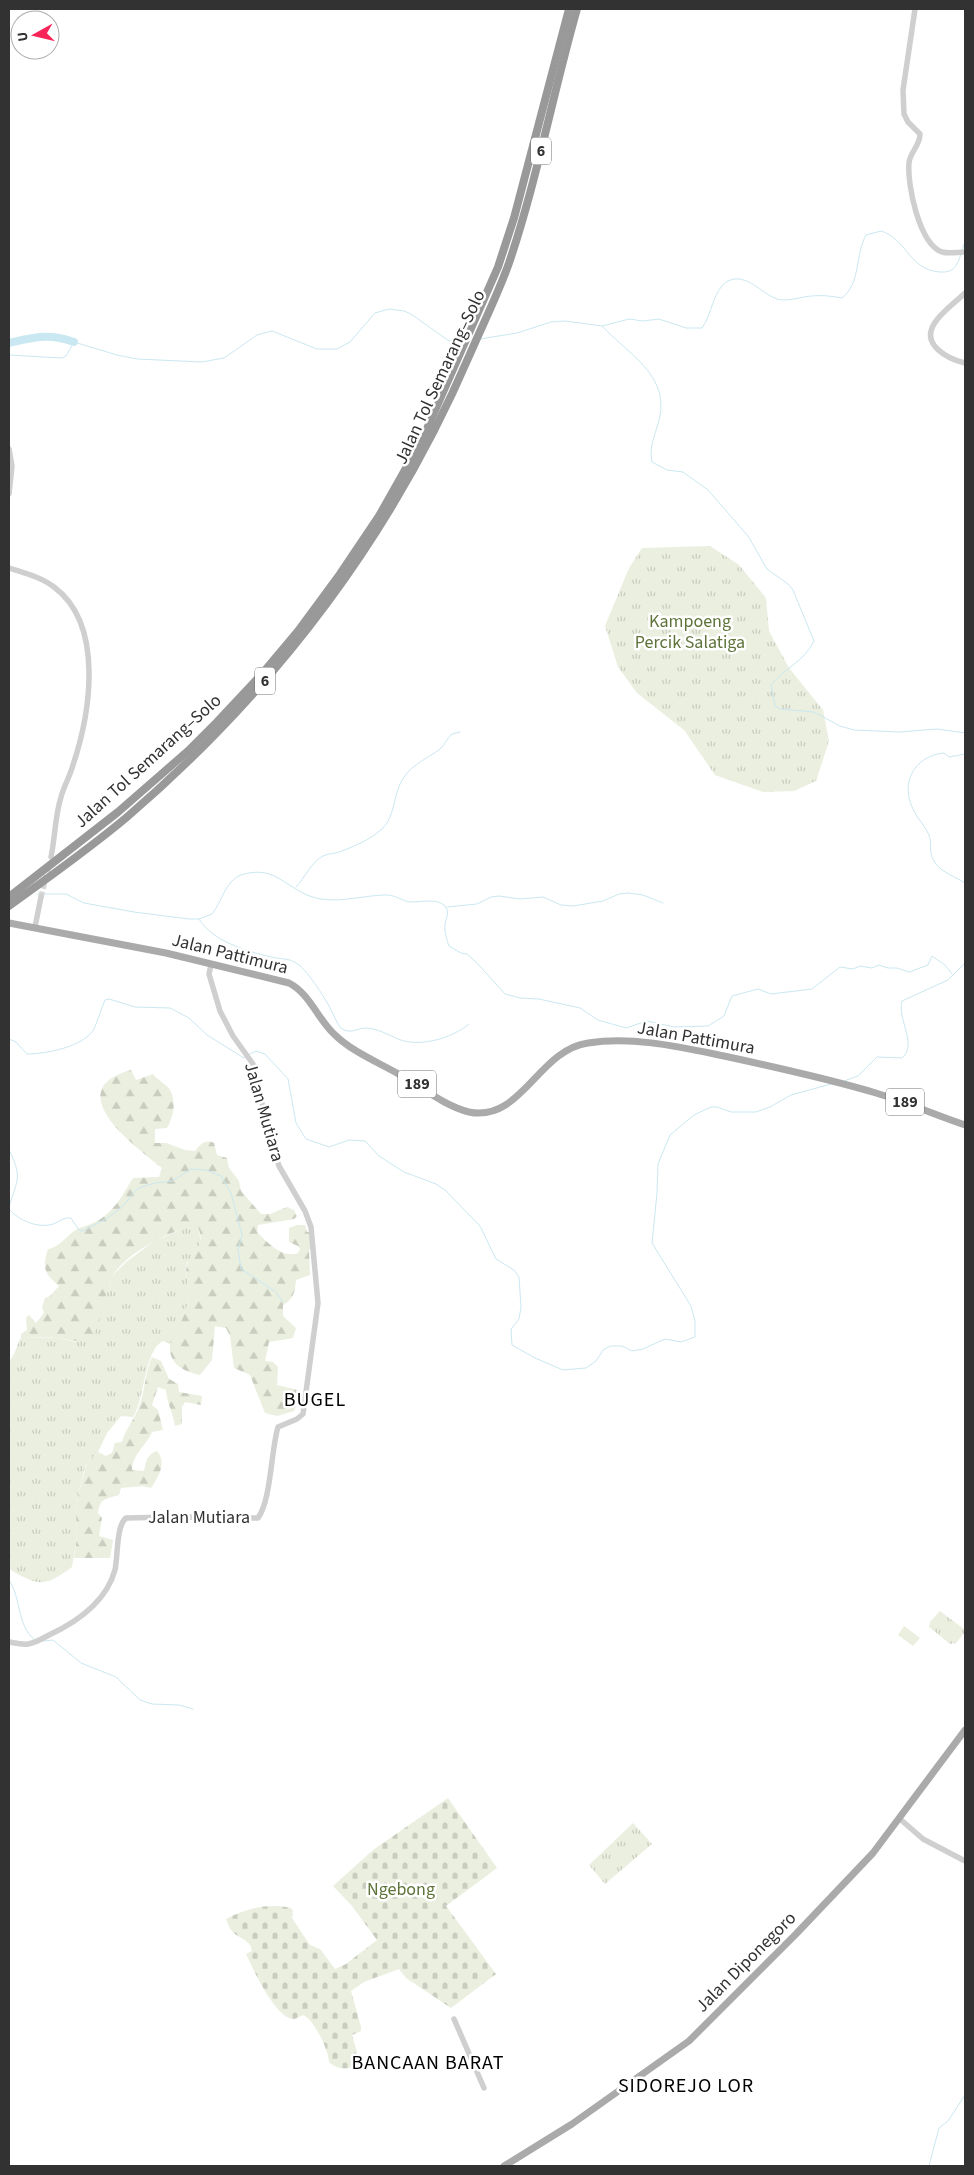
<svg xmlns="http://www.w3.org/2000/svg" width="974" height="2175" font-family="'Source Sans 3',sans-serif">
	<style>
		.grass { fill: url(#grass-tufts) }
		.forest { fill: url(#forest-firs) }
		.cemetery { fill: url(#cemetery-stones) }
		.garden { fill: #eaefdf }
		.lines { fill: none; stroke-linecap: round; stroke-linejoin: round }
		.stream { stroke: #cae8f1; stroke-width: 1 }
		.river { stroke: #cae8f1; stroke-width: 8 }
		.tertiary-tunnel { stroke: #d6d6d6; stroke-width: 5.5; stroke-dasharray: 5.5 3; stroke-linecap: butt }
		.tertiary { stroke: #cfcfcf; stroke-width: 5.5 }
		.primary { stroke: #aaa; stroke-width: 7 }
		.motorway { stroke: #999; stroke-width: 8 }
		.labels { text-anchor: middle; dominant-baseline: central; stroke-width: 5; stroke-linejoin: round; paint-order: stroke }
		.shield { fill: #fff; stroke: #707070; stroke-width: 1 }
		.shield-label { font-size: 16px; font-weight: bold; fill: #323232 }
		.street-label { font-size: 18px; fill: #323232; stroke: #fff }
		.park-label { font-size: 18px; fill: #5e7339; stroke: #fff }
		.quarter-label { font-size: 20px; letter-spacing: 1px; fill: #000; stroke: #fff }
	</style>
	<defs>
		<pattern id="grass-tufts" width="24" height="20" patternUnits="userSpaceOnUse" patternTransform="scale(1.25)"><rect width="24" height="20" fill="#eaefdf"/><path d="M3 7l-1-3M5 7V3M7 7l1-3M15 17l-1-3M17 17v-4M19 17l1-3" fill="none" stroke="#c9cdc0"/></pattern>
		<pattern id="forest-firs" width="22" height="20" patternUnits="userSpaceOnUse" patternTransform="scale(1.25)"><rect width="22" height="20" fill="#eaefdf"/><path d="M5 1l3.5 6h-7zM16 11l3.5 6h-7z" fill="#c9cdc0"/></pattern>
		<pattern id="cemetery-stones" width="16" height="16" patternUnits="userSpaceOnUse" patternTransform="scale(1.25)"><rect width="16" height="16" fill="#eaefdf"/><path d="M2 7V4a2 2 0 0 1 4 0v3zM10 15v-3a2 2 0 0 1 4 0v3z" fill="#c9cdc0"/></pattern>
	</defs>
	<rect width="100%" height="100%" fill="#fff"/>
	<g class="grass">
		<path d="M710,546L739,565L766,598L769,631L789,668L823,710L829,741L816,781L794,791L763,792L715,775L684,730L637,693L618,667L605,626L629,568L642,548Z"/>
		<path d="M187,1227H198L201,1243C197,1250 191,1256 187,1263C183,1272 190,1284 189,1294C188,1311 179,1324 176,1339L170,1344L163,1341C144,1350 145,1399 133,1417L121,1416L107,1433L98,1452L87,1463L85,1467L78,1495L76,1516L77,1537L72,1567C43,1588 39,1586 9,1569V1361C16,1355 16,1345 21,1338H58L76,1342L104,1300L112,1276L125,1263L154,1241Z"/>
		<path d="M940,1611L964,1629L965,1632L956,1643L950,1644L929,1627L930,1622Z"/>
		<path d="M633,1823L652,1844L605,1884L589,1865Z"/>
	</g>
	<g class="forest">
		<path d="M131,1070L136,1080L153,1074C158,1081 167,1084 170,1090C177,1102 173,1117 167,1128L155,1129V1143H166L185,1150L195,1151C201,1144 205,1139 214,1143L217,1155L227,1158L229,1168L239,1181L241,1191L261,1214H270L287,1207L294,1210L297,1216L294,1219L258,1225L257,1232C267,1242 282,1259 298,1253L300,1249L298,1246L289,1242V1228L297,1225H305L307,1232H311L313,1248L309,1250L310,1275L296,1280C295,1291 294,1299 283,1305V1316L296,1328L293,1338L269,1342L265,1361L273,1362L278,1367L277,1385L298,1390L300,1396L294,1411L277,1416L265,1413L250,1375L234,1368L230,1336L226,1328L215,1326L212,1360L200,1375C183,1371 168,1364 170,1344L176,1339C179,1323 187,1312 189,1295C190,1285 184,1274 187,1265C193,1248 206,1249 198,1227C174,1226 121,1256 111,1279C104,1297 102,1321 92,1338C80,1345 70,1339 57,1338C45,1337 33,1338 21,1338V1334L27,1330L26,1318L29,1315L36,1323L44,1313L42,1307L45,1298L50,1296L59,1286C44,1273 42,1268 48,1249C58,1248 66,1237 74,1231C80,1227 88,1226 95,1222C114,1213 123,1194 133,1178L159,1177L162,1168C135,1147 58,1090 131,1070Z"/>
		<path d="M152,1357L161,1361L169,1379L178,1384L179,1392L202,1396L201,1405L185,1402L182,1407V1424L175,1426C173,1413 167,1403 166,1390L158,1387L152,1405L158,1410L163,1430L152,1432C146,1446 133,1453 132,1470L144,1471C146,1462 147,1454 157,1451C167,1463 159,1476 151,1488L143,1486L121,1488L119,1495C106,1499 100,1498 98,1513L102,1518L99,1536L113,1540L110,1558H74L77,1537L76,1516L78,1495L87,1463L98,1452L106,1456L112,1453L115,1443L122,1442C125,1430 134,1420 139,1407C145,1391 145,1372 152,1357Z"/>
	</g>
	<path class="cemetery" d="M448,1798L497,1868L446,1906L496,1974L451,2008L406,1978L399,1969L364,1982L351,1991L361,2027V2031L352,2035L357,2052V2063C349,2071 337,2070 329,2062C329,2051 314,2019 303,2015C298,2017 295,2021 289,2018C272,2010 254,1971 246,1954L252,1951C251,1939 238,1939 232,1931C229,1928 228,1923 226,1919C247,1908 267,1903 291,1908L293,1911L292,1918L310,1945L320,1949L335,1969L346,1964L377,1940L352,1906L333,1886L373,1850Z"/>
	<path class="garden" d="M904,1626L920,1638L913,1646L898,1635Z"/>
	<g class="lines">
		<g class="stream">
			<path d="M962,250L965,242"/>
			<path d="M602,326C627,353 668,374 660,416C657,431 648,447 652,462L667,470L683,472L708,490L748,536L767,569L788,584L793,590L814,641C804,662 784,668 771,685L775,706L780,709L814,712L840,726L854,730L899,732L937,729L965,733"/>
			<path d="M480,339L517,333L551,322L565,321L602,326L629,319L643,321L659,319L686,328H702C712,315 713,289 728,281C746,272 762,294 777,299C786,302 801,297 811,296C822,295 832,296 842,298C861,283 855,255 866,235L881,231C907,239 909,270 940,272C954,273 957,266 961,254"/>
			<path d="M9,355L62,358L66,356L74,342L117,355L137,359L202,362L224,358L257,335L272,331L317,349H337L350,342L375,313L389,309L404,311L411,314L449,341L461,340"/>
			<path d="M965,754L949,757L944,753C914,756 900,783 913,809C917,819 925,825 929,835C933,845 927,852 936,864C943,873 956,877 965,883"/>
			<path d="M296,887C305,878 311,862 323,856C329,853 336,854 342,851C355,846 371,839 382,829C396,816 393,792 404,777C413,764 428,758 440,749C445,745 447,738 452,734L460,732"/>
			<path d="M37,894H66L84,903L134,912L189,919H199L212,914C222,902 225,881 241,875C273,865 282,884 307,895C333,906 361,895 387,895C396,895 403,902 412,902C422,902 437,898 445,906C450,912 446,918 445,924C444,930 447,941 449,946L461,953L467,954L476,962L505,994L520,998L539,999L580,1008L598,1020L626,1028L647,1021L674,1027L708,1026L724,1016L732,996L758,989L771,994L812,989L840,967L853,969L860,966L872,968L879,965L888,968H897L909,972L928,965L932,956L945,965L952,974"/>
			<path d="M447,907L477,904L491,897L499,896L520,899L543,897L561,905L573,906L603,901L619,894L628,893L643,895L663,903"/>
			<path d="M199,919C212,941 246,951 271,957C279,959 289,958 296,963C306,968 325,998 330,1008C334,1014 336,1023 341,1028C350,1035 357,1028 366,1028C376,1028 389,1035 398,1039C420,1048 452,1038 469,1024"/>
			<path d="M9,1039L16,1042L27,1054C45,1054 84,1047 94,1029C98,1020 101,1009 105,1000L109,999L135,1007L170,1008L189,1018L207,1035L244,1058L246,1056"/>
			<path d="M250,1054L256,1051L265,1054L288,1079L296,1123L306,1139L329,1147L349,1140L365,1141L379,1156L404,1172L436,1184L445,1190L480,1226L496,1259L514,1270L519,1277L521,1307L519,1319L511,1329L512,1345L535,1358L563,1370L586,1368L596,1361L604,1349L611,1346H622L632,1351L643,1349L665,1339L681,1342L695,1337V1321L691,1306L652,1243L657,1193L658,1164L670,1135L694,1115L711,1107H717L731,1112H756L770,1107L791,1095L831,1084"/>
			<path d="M844,1081L858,1076L877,1057L902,1058C918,1045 897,1019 902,1001L948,980L965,963"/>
			<path d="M9,1150C23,1178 17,1180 9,1207"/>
			<path d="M9,1209C18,1220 38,1229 53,1224C59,1222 64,1217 71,1218L79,1230L83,1231L106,1219L122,1207L138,1188L155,1183L172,1181L191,1169L206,1170L221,1176L231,1193L242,1235L238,1250L241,1269L276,1292L283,1302"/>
			<path d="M9,1580C22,1599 16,1625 35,1640"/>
			<path d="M44,1641L53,1640L81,1663L116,1677L140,1700L152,1704L179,1705L193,1709"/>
			<path d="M929,2166L939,2128L948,2121L965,2095"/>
		</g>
		<path class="river" d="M9,343C35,337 48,333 74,342"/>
		<path class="tertiary-tunnel" d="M41,897L49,865"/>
		<g class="tertiary">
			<path d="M915,9L903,90L904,114L908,122L920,134C920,146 910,152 909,163C907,184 919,244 942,252C949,254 958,252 965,252"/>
			<path d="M965,293C956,302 941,312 934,324C921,345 948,359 965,363"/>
			<path d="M9,449L12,466L9,494"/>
			<path d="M9,568C24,573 41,577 54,587C105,625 90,714 73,765C70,776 64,786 61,797C55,816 55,838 51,857"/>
			<path d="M35,927L41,897"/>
			<path d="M9,1642C15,1643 22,1645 28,1644C35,1643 42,1639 49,1635C77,1622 106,1602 115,1570C118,1557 116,1526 126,1518L171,1517L258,1518C271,1501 271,1450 278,1427L297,1419L303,1414L318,1303L311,1227L305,1211L279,1166L269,1134L253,1064L233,1036L220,1011L209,974L211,965"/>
			<path d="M900,1819L923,1839L965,1861"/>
			<path d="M454,2019L484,2088"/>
		</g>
		<g class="primary">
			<path d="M9,923L166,953L289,983C310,994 317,1018 334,1034C352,1052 380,1063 402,1076C423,1088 445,1106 469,1112C521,1123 538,1050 588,1043C633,1036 680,1047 724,1056C775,1067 826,1078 876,1093C906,1102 935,1115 965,1125"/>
			<path d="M504,2166L572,2124L689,2041L796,1934L873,1853L965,1730"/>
		</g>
		<g class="motorway">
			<path d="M9,897L118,812L188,751L217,722L261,675L298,631L340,574L379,516L422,440L498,267L514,218L569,9"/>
			<path d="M9,906C49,877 89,849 127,817C277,688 392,536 470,354C483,324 498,294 509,263C537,180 553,93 577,9"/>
		</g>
	</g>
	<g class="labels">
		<g class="shield">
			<rect x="531" y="137.5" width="20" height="27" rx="4"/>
			<rect x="255" y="667.5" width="20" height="27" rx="4"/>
			<rect x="398" y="1070.5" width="38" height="27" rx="4"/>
			<rect x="886" y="1088.5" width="38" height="27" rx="4"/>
		</g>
		<g class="shield-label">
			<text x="541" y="151">6</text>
			<text x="265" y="681">6</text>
			<text x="417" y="1084">189</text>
			<text x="905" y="1102">189</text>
		</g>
		<g class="street-label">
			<text transform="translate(440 377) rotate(-65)">Jalan Tol Semarang–Solo</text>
			<text transform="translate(148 761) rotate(-42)">Jalan Tol Semarang–Solo</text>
			<text transform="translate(230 954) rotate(14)">Jalan Pattimura</text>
			<text transform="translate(696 1038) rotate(10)">Jalan Pattimura</text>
			<text transform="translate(264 1112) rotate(74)">Jalan Mutiara</text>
			<text x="199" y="1517">Jalan Mutiara</text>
			<text transform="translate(746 1962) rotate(-45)">Jalan Diponegoro</text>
		</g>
		<g class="park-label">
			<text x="690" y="621">Kampoeng<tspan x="690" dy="21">Percik Salatiga</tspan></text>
			<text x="401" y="1889">Ngebong</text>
		</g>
		<g class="quarter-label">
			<text x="315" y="1400">BUGEL</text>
			<text x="428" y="2063">BANCAAN BARAT</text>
			<text x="686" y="2086">SIDOREJO LOR</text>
		</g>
	</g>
	<rect width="974" height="2175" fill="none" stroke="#323232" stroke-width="20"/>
	<g transform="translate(35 35) rotate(262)"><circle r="24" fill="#ffffff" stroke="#adadad"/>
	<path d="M0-4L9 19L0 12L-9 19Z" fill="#f72557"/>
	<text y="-8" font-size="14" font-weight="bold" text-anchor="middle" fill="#323232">U</text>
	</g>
</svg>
